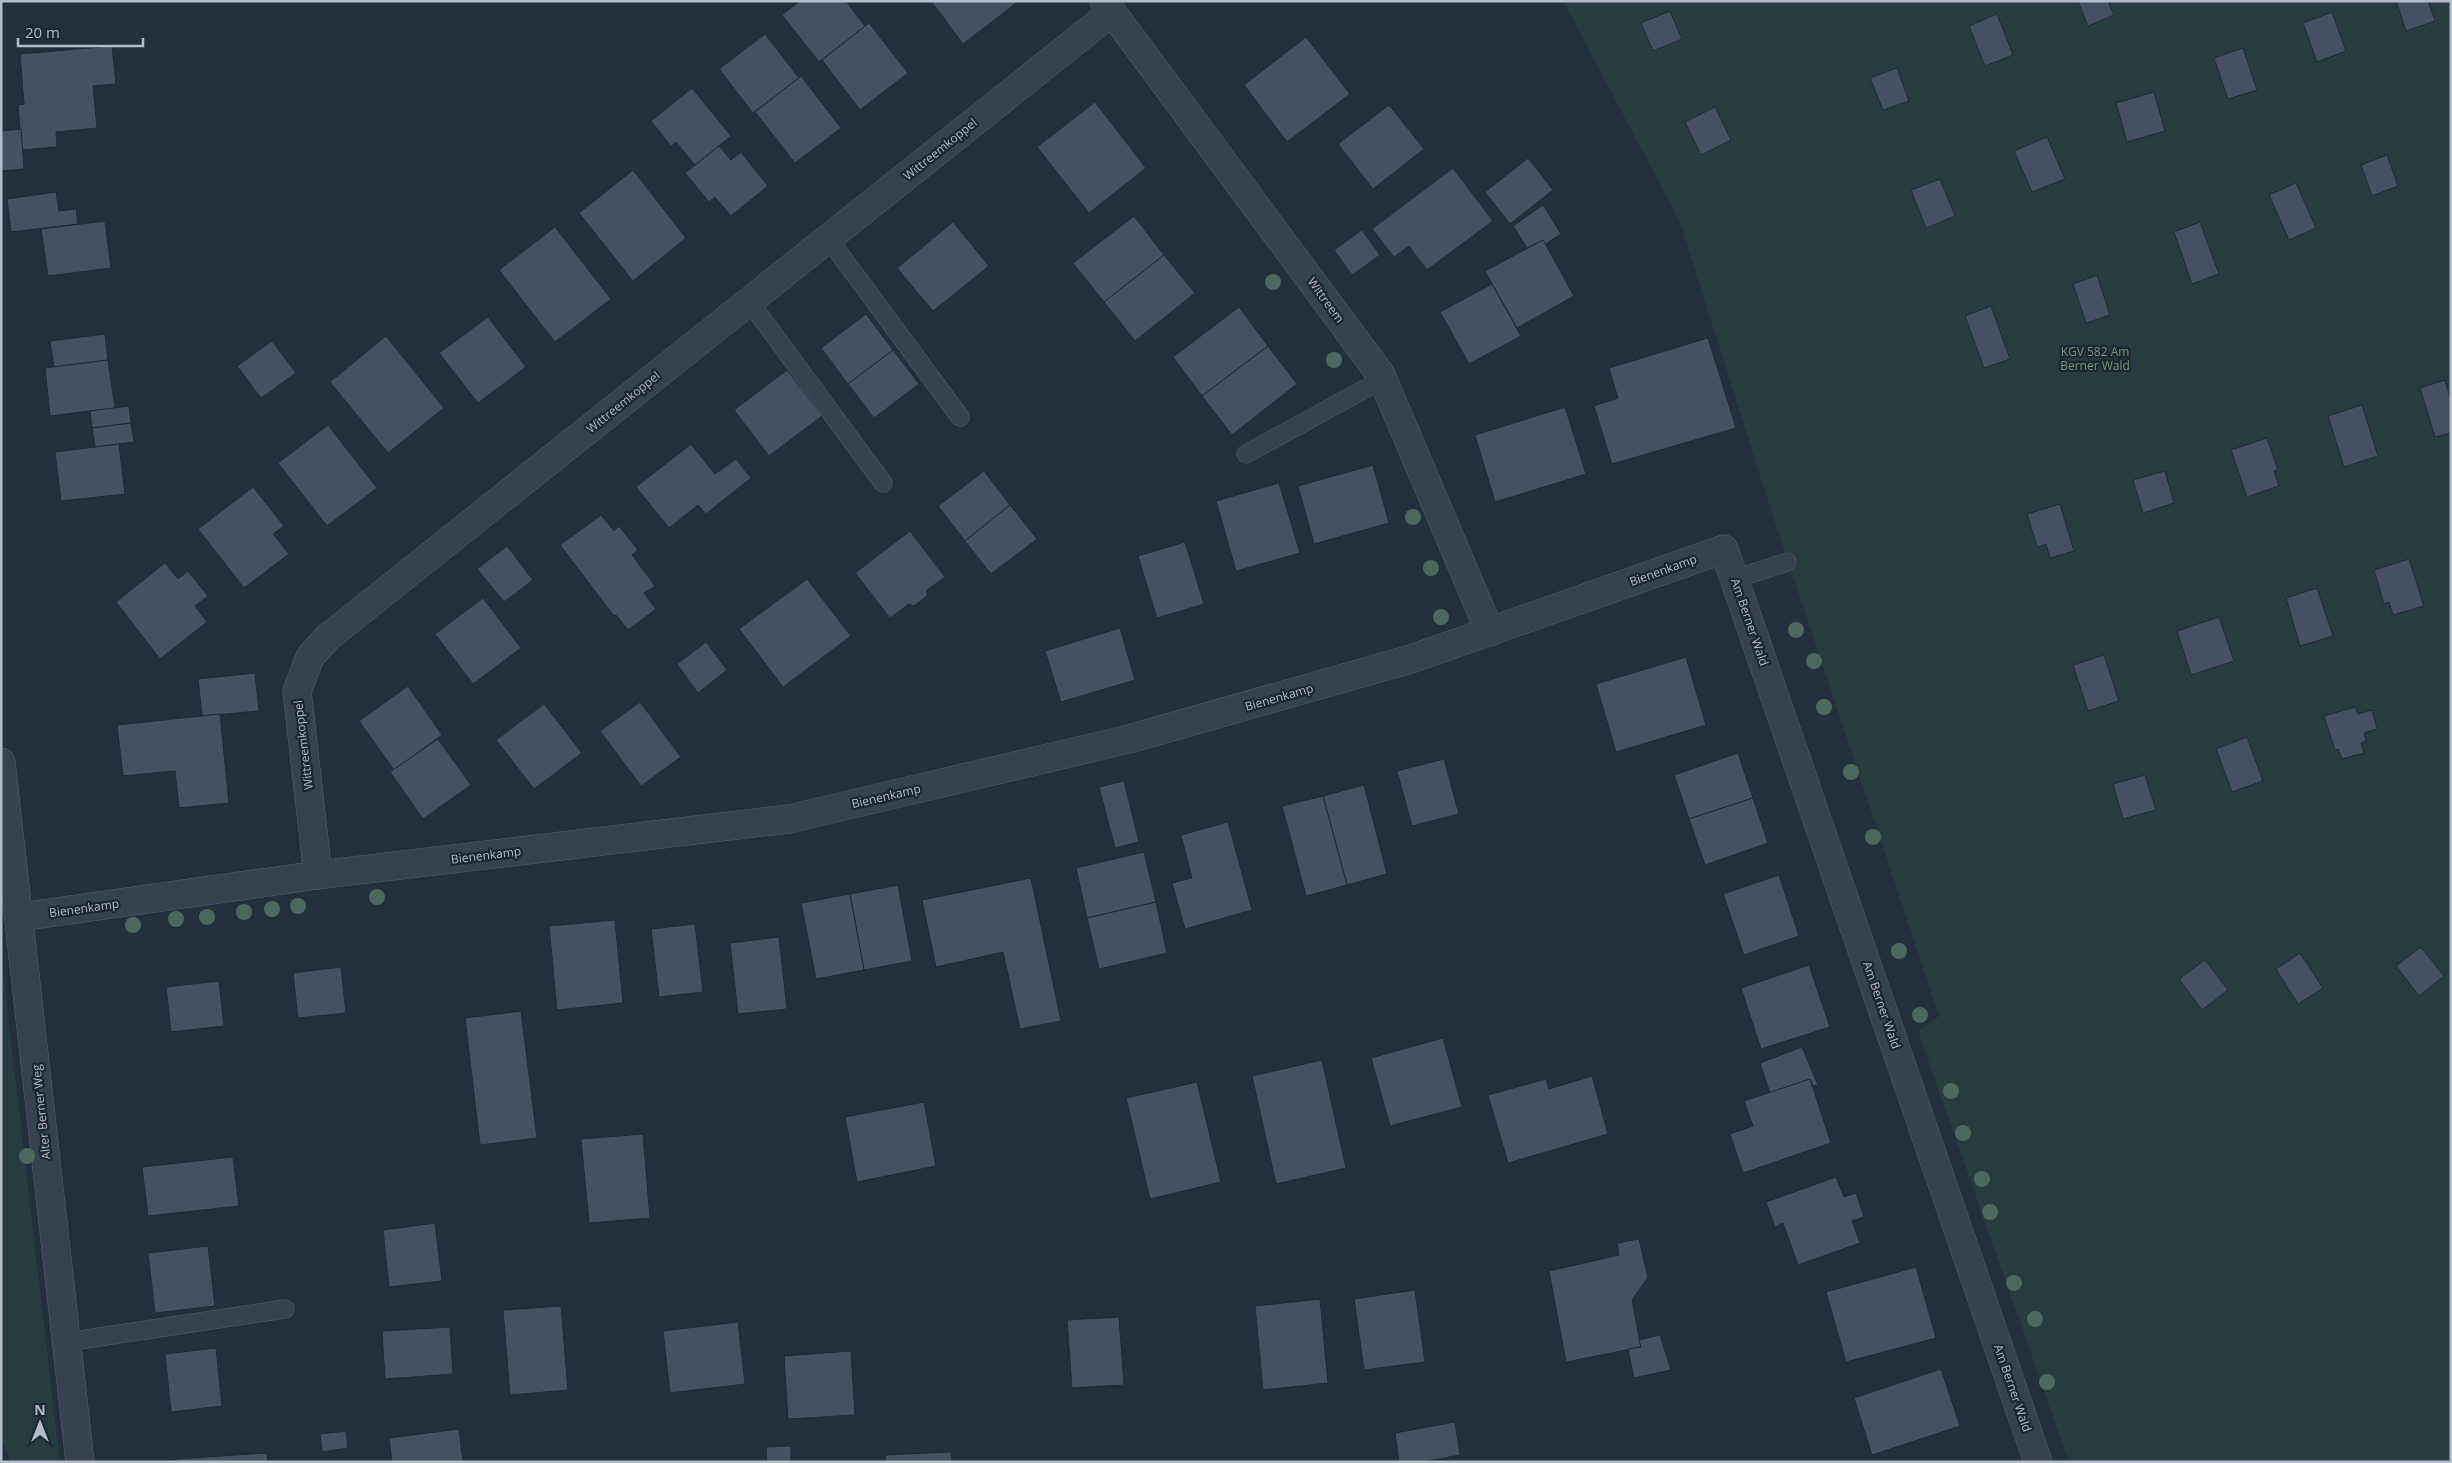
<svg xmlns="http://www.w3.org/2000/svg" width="2452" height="1463" font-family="'Open Sans',sans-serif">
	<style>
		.green { fill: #263c3f }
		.building { fill: #455162; stroke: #1f2835 }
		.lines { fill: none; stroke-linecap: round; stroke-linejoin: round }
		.lane-casing { stroke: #565f6c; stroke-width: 19 }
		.street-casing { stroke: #565f6c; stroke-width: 29 }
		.lane { stroke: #38414e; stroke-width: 18 }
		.street { stroke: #38414e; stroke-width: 28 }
		.tree { fill: #4b6a5d }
		.labels { text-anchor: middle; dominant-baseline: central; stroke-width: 4.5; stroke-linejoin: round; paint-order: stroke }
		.street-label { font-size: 12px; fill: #b4bcc9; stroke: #1d2633 }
		.park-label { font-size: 12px; fill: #6b9a76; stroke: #1d2633 }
	</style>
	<rect width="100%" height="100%" fill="#242f3e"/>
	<g class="green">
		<path d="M1563,1H2451V1462H2069L1918,1031L1939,1016L1773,517L1680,222Z"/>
		<path d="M1,955L60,1462H11L1,1437Z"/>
	</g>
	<g class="building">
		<path d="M800,1H846L865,26L819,62L782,15Z"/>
		<path d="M931,1H1019L963,44Z"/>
		<path d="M2078,1H2108L2114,15L2088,26Z"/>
		<path d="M2396,1H2428L2435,21L2406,31Z"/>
		<path d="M1670,11L1682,39L1653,51L1641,23Z"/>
		<path d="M2332,12L2346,51L2317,62L2303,23Z"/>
		<path d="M1997,14L2013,55L1985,66L1969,26Z"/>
		<path d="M869,23L908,73L860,110L822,60Z"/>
		<path d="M765,34L799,78L753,113L719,69Z"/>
		<path d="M1306,37L1350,94L1287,142L1244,85Z"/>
		<path d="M112,46L116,84L93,86L97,128L56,132L57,147L22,150L18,105L24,104L20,54Z"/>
		<path d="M2243,48L2257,90L2228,99L2214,58Z"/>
		<path d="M1897,68L1909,101L1883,110L1870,78Z"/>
		<path d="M801,76L841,128L795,163L755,112Z"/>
		<path d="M692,88L731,136L695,165L676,142L671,146L651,121Z"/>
		<path d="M2154,92L2165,131L2127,142L2116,103Z"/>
		<path d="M1095,102L1146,168L1089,213L1037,147Z"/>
		<path d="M1389,105L1424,149L1373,189L1338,144Z"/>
		<path d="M1715,107L1731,140L1701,155L1685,122Z"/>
		<path d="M21,129L24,169L1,171V131Z"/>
		<path d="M2047,137L2065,179L2032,192L2014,151Z"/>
		<path d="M719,146L731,160L741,152L768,186L731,216L715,197L709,202L685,173Z"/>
		<path d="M2387,155L2398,186L2372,196L2361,165Z"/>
		<path d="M1528,158L1553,190L1510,224L1485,192Z"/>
		<path d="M1453,168L1493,221L1427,270L1409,246L1394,257L1372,229Z"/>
		<path d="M633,170L686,238L633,281L579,213Z"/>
		<path d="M1940,179L1955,216L1926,228L1911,190Z"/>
		<path d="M2296,183L2316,228L2289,240L2269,195Z"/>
		<path d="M56,192L59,211L76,209L78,224L11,232L7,199Z"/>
		<path d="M1543,205L1561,234L1545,244L1543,240L1527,248L1513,226Z"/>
		<path d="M1134,216L1164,255L1104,302L1073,263Z"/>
		<path d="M105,221L111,268L48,276L41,229Z"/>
		<path d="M953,222L989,266L933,311L897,268Z"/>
		<path d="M2200,222L2219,274L2192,284L2174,232Z"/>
		<path d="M555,227L611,299L555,342L499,270Z"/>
		<path d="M1362,230L1380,255L1352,275L1334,250Z"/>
		<path d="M1543,240L1574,296L1517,328L1485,271Z"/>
		<path d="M1164,255L1195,293L1135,341L1104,302Z"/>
		<path d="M2097,275L2110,315L2086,323L2073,284Z"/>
		<path d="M1492,284L1521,336L1469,364L1440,312Z"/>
		<path d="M1991,306L2010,359L1984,368L1965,316Z"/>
		<path d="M1239,307L1268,346L1202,396L1173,357Z"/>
		<path d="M866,314L893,350L848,384L821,348Z"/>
		<path d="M488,317L526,367L478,403L439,353Z"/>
		<path d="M105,334L108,360L54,367L50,341Z"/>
		<path d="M386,336L444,408L388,453L330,382Z"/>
		<path d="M1708,338L1736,428L1612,464L1594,406L1618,398L1609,368Z"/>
		<path d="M272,341L296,373L261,398L237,366Z"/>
		<path d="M1268,346L1297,384L1232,435L1202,396Z"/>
		<path d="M893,350L919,384L874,418L848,384Z"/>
		<path d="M108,360L115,408L50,416L45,368Z"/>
		<path d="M787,370L822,416L769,456L734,410Z"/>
		<path d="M2445,380L2451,401V433L2435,437L2420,388Z"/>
		<path d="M2362,405L2378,456L2344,467L2328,416Z"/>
		<path d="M129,406L131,423L92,428L90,411Z"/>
		<path d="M1565,407L1586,474L1495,502L1475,435Z"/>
		<path d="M131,423L134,442L95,447L92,428Z"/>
		<path d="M328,425L377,488L327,526L278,463Z"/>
		<path d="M2267,438L2278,470L2274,471L2279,486L2247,497L2231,450Z"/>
		<path d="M119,444L125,494L61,501L55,452Z"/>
		<path d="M691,444L715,474L736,459L751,478L706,514L698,505L669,528L636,487Z"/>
		<path d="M1373,465L1389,523L1314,544L1298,486Z"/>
		<path d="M984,471L1010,505L965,541L938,506Z"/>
		<path d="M2165,471L2174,503L2143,513L2133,480Z"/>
		<path d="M1279,483L1300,553L1236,571L1216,501Z"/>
		<path d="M253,487L284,526L273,534L289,554L244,588L198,529Z"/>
		<path d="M2060,504L2074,551L2050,558L2046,544L2037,547L2027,514Z"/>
		<path d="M1010,505L1037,539L991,574L965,541Z"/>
		<path d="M601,515L614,531L619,526L638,550L632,555L655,586L644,593L656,609L628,630L616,615L614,616L560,545Z"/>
		<path d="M910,531L945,577L927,590V596L914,606L909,604L890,618L855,573Z"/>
		<path d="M1185,542L1204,604L1157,618L1138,556Z"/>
		<path d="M507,546L533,580L504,602L477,569Z"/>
		<path d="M2409,559L2424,606L2393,615L2389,602L2384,604L2374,570Z"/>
		<path d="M165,563L178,579L188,571L208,596L195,606L207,622L160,659L116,602Z"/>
		<path d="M807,579L851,636L783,687L739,629Z"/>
		<path d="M2317,588L2333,636L2300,646L2286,598Z"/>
		<path d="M483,598L521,648L473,684L435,634Z"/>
		<path d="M2219,617L2234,661L2191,675L2177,631Z"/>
		<path d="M1120,628L1135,680L1061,702L1045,651Z"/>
		<path d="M706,642L727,670L698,693L677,664Z"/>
		<path d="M2104,655L2119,701L2088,711L2073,665Z"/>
		<path d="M1686,657L1706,725L1616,752L1596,684Z"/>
		<path d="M255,673L259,711L202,716L198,679Z"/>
		<path d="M408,686L442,735L394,770L359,721Z"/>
		<path d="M640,702L681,757L641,786L600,731Z"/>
		<path d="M544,704L582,753L534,789L496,740Z"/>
		<path d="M2355,707L2358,714L2372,710L2377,729L2364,733L2366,741L2361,743L2364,753L2342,759L2338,749L2335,750L2324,716Z"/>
		<path d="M220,714L229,803L179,808L175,771L123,776L117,725Z"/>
		<path d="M2247,737L2263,781L2232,792L2216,749Z"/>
		<path d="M438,739L471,785L423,819L390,772Z"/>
		<path d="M1738,753L1753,798L1689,819L1674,775Z"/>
		<path d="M1444,759L1459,814L1412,826L1397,771Z"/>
		<path d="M2145,775L2156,810L2123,819L2113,784Z"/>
		<path d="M1124,781L1139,842L1115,848L1099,787Z"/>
		<path d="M1364,785L1387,874L1347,885L1323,796Z"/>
		<path d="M1323,796L1347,885L1306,896L1282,806Z"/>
		<path d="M1753,798L1768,843L1705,865L1689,819Z"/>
		<path d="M1228,822L1252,910L1185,929L1172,883L1192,878L1181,835Z"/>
		<path d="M1144,852L1156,902L1087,918L1076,868Z"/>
		<path d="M1779,875L1799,936L1744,955L1723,894Z"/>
		<path d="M1031,878L1061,1021L1020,1029L1003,952L936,967L922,900Z"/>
		<path d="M898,885L912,961L864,970L850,894Z"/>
		<path d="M850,894L864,970L816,979L801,903Z"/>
		<path d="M1156,902L1167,953L1099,969L1087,918Z"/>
		<path d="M615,920L623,1003L557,1010L549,926Z"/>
		<path d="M695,924L703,992L659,997L651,929Z"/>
		<path d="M779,937L787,1009L738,1014L730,943Z"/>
		<path d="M2421,947L2444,976L2419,996L2396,966Z"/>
		<path d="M2300,953L2323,988L2298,1004L2276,969Z"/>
		<path d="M2205,960L2228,990L2202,1010L2179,979Z"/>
		<path d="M1809,965L1830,1027L1761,1049L1741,988Z"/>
		<path d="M341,967L346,1013L298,1018L293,973Z"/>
		<path d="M219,981L224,1026L171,1032L166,987Z"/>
		<path d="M521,1011L537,1138L480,1145L465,1018Z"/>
		<path d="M1443,1038L1462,1107L1390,1126L1371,1058Z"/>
		<path d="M1802,1047L1818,1085L1813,1086L1810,1079L1770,1093L1760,1063Z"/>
		<path d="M1322,1060L1346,1168L1276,1184L1252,1076Z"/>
		<path d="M1592,1076L1608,1134L1508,1163L1488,1095L1546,1079L1549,1089Z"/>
		<path d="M1810,1079L1831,1143L1743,1173L1730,1134L1753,1126L1744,1101Z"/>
		<path d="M1197,1082L1221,1182L1150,1199L1126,1098Z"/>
		<path d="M924,1102L936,1166L857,1182L845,1117Z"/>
		<path d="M643,1134L650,1218L589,1223L581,1139Z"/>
		<path d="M233,1157L239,1206L148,1216L142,1167Z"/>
		<path d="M1836,1177L1844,1197L1856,1193L1864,1217L1852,1221L1860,1243L1798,1265L1783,1223L1775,1227L1766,1202Z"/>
		<path d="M435,1223L442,1281L389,1287L383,1230Z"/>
		<path d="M1639,1239L1648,1277L1632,1300L1641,1347L1566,1362L1549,1271L1619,1255L1617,1243Z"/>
		<path d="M208,1246L215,1306L155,1313L148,1253Z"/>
		<path d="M1916,1267L1936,1338L1846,1362L1826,1292Z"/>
		<path d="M1415,1290L1425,1362L1364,1370L1354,1299Z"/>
		<path d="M1320,1299L1328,1383L1263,1390L1255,1306Z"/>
		<path d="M561,1306L568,1390L510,1395L503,1310Z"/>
		<path d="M1119,1317L1124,1385L1072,1388L1067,1320Z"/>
		<path d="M738,1322L745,1384L670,1393L663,1331Z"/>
		<path d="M450,1327L453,1374L385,1379L382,1331Z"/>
		<path d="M1660,1335L1671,1370L1634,1378L1628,1349L1641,1347L1639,1340Z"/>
		<path d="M216,1348L222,1406L171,1412L165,1354Z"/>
		<path d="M851,1351L855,1415L788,1419L784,1356Z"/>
		<path d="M1941,1369L1960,1426L1872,1455L1854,1398Z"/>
		<path d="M1455,1422L1460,1455L1422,1462H1399L1395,1433Z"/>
		<path d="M459,1429L463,1462H392L389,1438Z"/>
		<path d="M346,1431L348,1448L322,1452L320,1434Z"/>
		<path d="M791,1446V1462H767L766,1447Z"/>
		<path d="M951,1452L952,1462H886L885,1455Z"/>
		<path d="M267,1453L268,1462H176V1459Z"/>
	</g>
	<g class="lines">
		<defs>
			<g id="lane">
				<path d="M828,238L960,417"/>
				<path d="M749,301L883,483"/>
				<path d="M1246,454L1383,379"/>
				<path d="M1735,579L1787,562"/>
				<path d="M66,1342L285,1309"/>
			</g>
			<g id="street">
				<path d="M1104,1L1381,375L1490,632"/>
				<path d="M1,762L80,1462"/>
				<path d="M318,875L297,691L310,657L327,638L1112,12"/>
				<path d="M20,917L318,875L789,819L1129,739L1411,659L1724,549L2038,1462"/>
			</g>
		</defs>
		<use href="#lane" class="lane-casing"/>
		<use href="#street" class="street-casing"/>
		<use href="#lane" class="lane"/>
		<use href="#street" class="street"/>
	</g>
	<g class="tree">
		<circle cx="1273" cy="282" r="8"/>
		<circle cx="1334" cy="360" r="8"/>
		<circle cx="1413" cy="517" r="8"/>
		<circle cx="1431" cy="568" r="8"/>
		<circle cx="1441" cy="617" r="8"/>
		<circle cx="1796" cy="630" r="8"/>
		<circle cx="1814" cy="661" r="8"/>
		<circle cx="1824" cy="707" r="8"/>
		<circle cx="1851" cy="772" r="8"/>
		<circle cx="1873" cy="837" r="8"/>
		<circle cx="377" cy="897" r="8"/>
		<circle cx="298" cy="906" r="8"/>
		<circle cx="272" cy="909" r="8"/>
		<circle cx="244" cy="912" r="8"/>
		<circle cx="207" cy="917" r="8"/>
		<circle cx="176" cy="919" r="8"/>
		<circle cx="133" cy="925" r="8"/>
		<circle cx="1899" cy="951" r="8"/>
		<circle cx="1920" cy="1015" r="8"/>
		<circle cx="1951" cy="1091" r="8"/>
		<circle cx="1963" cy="1133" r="8"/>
		<circle cx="27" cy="1156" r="8"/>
		<circle cx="1982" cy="1179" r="8"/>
		<circle cx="1990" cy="1212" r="8"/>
		<circle cx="2014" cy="1283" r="8"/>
		<circle cx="2035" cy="1319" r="8"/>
		<circle cx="2047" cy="1382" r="8"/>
	</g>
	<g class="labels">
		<g class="street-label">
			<text transform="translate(940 149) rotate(-39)">Wittreemkoppel</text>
			<text transform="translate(1326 300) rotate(54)">Wittreem</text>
			<text transform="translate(623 402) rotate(-39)">Wittreemkoppel</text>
			<text transform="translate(1663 570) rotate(-20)">Bienenkamp</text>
			<text transform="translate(1750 622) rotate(71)">Am Berner Wald</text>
			<text transform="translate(1279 697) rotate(-16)">Bienenkamp</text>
			<text transform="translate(303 745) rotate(-97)">Wittreemkoppel</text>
			<text transform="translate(886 796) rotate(-13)">Bienenkamp</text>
			<text transform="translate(486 855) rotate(-7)">Bienenkamp</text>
			<text transform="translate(84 908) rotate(-8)">Bienenkamp</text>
			<text transform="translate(1882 1005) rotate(71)">Am Berner Wald</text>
			<text transform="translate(41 1112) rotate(-96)">Alter Berner Weg</text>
			<text transform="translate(2013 1388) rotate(71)">Am Berner Wald</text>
		</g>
		<g class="park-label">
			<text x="2095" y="351">KGV 582 Am<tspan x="2095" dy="14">Berner Wald</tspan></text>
		</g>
	</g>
	<rect width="2452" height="1463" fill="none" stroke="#b4bcc9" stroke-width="5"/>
	<g transform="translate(40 1423)" stroke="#1d2633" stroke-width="4" paint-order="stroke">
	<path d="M0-4L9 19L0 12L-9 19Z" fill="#b4bcc9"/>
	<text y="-8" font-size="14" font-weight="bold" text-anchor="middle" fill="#b4bcc9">N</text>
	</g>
	<path d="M18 38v8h125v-8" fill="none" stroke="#b4bcc9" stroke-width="2.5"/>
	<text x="25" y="38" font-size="15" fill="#b4bcc9" stroke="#1d2633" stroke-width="4" paint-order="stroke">20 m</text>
</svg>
